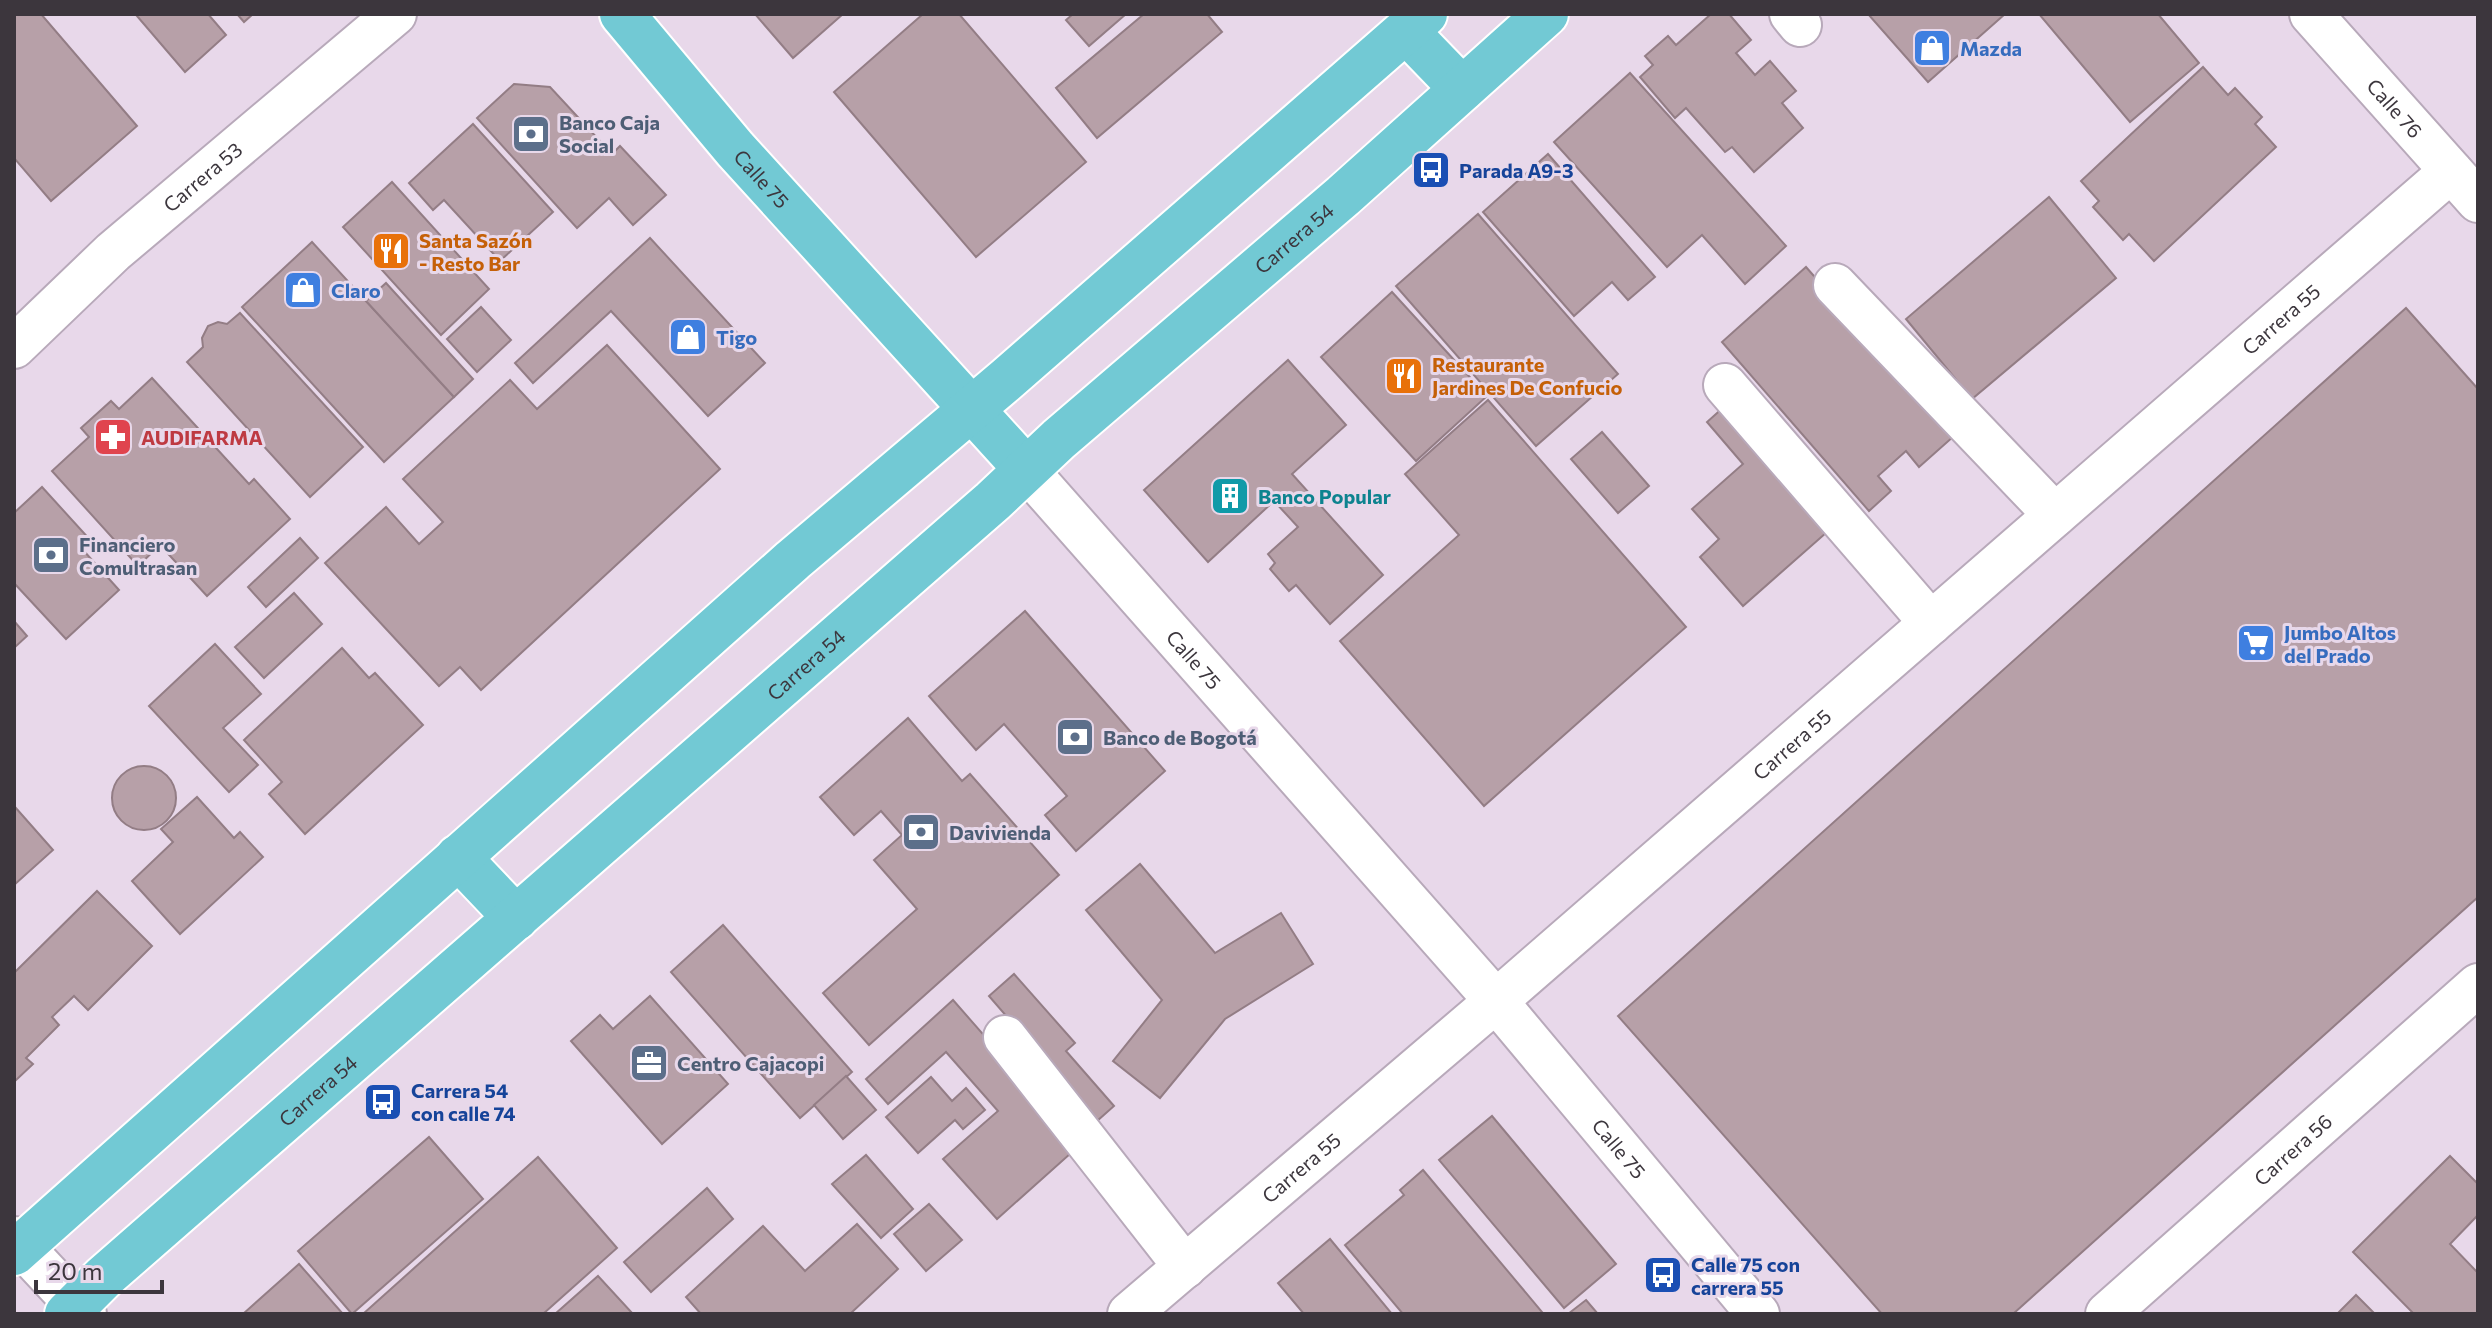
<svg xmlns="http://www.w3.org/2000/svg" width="2492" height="1328" font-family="Commissioner,sans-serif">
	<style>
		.building { fill: #b7a0a8; stroke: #937d85; stroke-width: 2 }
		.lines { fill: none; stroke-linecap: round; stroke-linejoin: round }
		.minor-casing { stroke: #b8a9ba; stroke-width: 46 }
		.major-casing { stroke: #fff; stroke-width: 48 }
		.minor { stroke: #fff; stroke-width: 42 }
		.major { stroke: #72c9d4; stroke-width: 44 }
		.labels { text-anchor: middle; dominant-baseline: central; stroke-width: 6; stroke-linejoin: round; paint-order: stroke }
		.shop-label { font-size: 20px; font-weight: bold; fill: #366cbe; stroke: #e8d8ea; text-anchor: start }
		.street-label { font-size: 20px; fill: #3c363d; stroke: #e8d8ea }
		.service-label { font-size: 20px; font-weight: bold; fill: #4e5e75; stroke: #e8d8ea; text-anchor: start }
		.transit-label { font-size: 20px; font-weight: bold; fill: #164399; stroke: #e8d8ea; text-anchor: start }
		.food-label { font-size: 20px; font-weight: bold; fill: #c56008; stroke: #e8d8ea; text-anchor: start }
		.health-label { font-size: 20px; font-weight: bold; fill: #be3a42; stroke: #e8d8ea; text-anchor: start }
		.culture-label { font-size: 20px; font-weight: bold; fill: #0d838f; stroke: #e8d8ea; text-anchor: start }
	</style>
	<rect width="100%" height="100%" fill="#e8d8ea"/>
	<g class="building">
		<path d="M14,14H41L137,126L51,201L14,158Z"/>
		<path d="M139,14H208L226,35L185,72L137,16Z"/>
		<path d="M237,14H253L244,22Z"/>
		<path d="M755,14H843L793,58Z"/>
		<path d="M923,14H959L1086,162L976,257L834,92Z"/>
		<path d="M1073,14H1126L1089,46L1066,20Z"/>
		<path d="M1144,14H1207L1222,32L1097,138L1056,88Z"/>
		<path d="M1711,14H1729L1751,40L1736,53L1755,75L1770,61L1796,91L1782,103L1803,128L1754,172L1732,147L1725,152L1686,108L1675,118L1640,77L1653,65L1645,56L1668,36L1676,45Z"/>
		<path d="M1868,14H2005L1928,82Z"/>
		<path d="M2039,14H2158L2199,63L2130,122Z"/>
		<path d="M2203,67L2228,95L2235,88L2262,117L2255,124L2276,147L2154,261L2129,234L2123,240L2093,207L2099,201L2081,181Z"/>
		<path d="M1630,73L1786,246L1745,284L1702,235L1667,267L1554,142Z"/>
		<path d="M514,84L550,87L612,154L620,146L666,195L633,225L609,198L577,228L477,118Z"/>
		<path d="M473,124L553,212L500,261L444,200L433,210L409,183Z"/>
		<path d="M1548,154L1655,277L1628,300L1612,282L1574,316L1483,212Z"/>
		<path d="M392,182L489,289L441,335L343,227Z"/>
		<path d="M2049,197L2116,278L1972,399L1906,319Z"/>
		<path d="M1478,214L1618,374L1536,446L1396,286Z"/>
		<path d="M650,238L765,363L708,416L611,311L533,383L515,363Z"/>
		<path d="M312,242L454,397L384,462L242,307Z"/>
		<path d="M1806,267L1954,436L1919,467L1906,451L1878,476L1891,491L1869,511L1722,342Z"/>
		<path d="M386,283L473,379L454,397L366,301Z"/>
		<path d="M1392,292L1487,396L1416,461L1321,357Z"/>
		<path d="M481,307L511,340L477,372L447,339Z"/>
		<path d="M2406,308L2478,389V897L2013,1314H1882L1618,1016Z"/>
		<path d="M240,313L363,447L310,497L187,362L203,347L202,338L208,326L218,322L227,324Z"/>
		<path d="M607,345L720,469L481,690L460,667L439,686L325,563L386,507L419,544L443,522L403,479L510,380L537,409Z"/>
		<path d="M1288,360L1346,425L1292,474L1383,575L1330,624L1296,585L1289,591L1270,569L1275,563L1268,554L1298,527L1274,501L1208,562L1144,490Z"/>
		<path d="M152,378L249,484L254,479L290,519L207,596L160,545L138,566L52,471L89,437L81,428L111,401L119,409Z"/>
		<path d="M1488,400L1686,627L1484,806L1340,641L1459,535L1405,474Z"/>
		<path d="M1725,406L1835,525L1743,606L1700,557L1719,539L1692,509L1743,464L1707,422Z"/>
		<path d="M1602,432L1649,486L1618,513L1571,459Z"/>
		<path d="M42,487L92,542L83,550L119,590L66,639L14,583V513Z"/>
		<path d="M300,538L318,558L266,607L248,587Z"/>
		<path d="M294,593L322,624L264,678L235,647Z"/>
		<path d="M1025,611L1165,771L1076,851L1045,815L1067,796L1004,724L976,750L929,696Z"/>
		<path d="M14,621L27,636L14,648Z"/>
		<path d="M215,644L261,694L223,728L258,765L229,792L149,706Z"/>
		<path d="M342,648L369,678L375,673L423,725L305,834L269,794L282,782L244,740Z"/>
		<path d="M908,718L962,781L970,774L1059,875L869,1045L823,993L917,909L874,860L902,835L881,811L854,835L820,797Z"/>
		<circle cx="144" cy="798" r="32"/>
		<path d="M197,797L234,838L240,832L263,857L180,934L132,881L173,842L161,829Z"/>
		<path d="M15,807L53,850L14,885V808Z"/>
		<path d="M1140,864L1215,953L1281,913L1313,964L1225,1019L1160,1098L1113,1061L1162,1000L1086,910Z"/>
		<path d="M97,891L152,946L88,1010L74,996L52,1017L59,1025L26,1058L33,1064L14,1082V973Z"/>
		<path d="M723,925L852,1072L800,1118L671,972Z"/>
		<path d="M1014,974L1075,1043L1066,1051L1114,1106L1097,1121L989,996Z"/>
		<path d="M650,996L728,1084L662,1144L571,1041L600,1015L613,1029Z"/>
		<path d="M953,1000L1080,1145L997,1219L943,1159L998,1111L946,1052L888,1104L866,1079Z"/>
		<path d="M846,1076L876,1110L843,1139L814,1105Z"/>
		<path d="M931,1077L952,1101L966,1088L985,1110L963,1129L955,1120L918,1153L886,1117Z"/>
		<path d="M1492,1116L1616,1264L1564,1308L1439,1160Z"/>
		<path d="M429,1137L483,1199L352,1314L298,1251Z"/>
		<path d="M866,1155L913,1209L881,1238L832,1184Z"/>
		<path d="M2450,1156L2478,1184V1215L2450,1244L2478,1273V1314H2414L2353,1252Z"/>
		<path d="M538,1157L617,1248L543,1314H363Z"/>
		<path d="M1423,1170L1542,1312L1539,1314H1403L1345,1245L1404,1195L1400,1190Z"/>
		<path d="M707,1188L733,1219L651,1292L624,1262Z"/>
		<path d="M929,1204L962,1240L926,1271L894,1234Z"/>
		<path d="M857,1224L898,1269L850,1314H701L686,1297L763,1226L805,1271Z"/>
		<path d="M1330,1239L1392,1314H1304L1278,1283Z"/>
		<path d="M299,1264L343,1314H243Z"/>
		<path d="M598,1276L633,1314H555Z"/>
		<path d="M2356,1295L2375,1314H2337Z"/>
		<path d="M1586,1300L1598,1314H1568Z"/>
	</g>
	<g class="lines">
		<defs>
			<g id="minor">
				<path d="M1791,14L1800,25"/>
				<path id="s1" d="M2311,14L2478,201"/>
				<path d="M1835,285L2055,515"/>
				<path id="s2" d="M14,347L113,252L395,14"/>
				<path d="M1725,385L1931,623"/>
				<path id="s3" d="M1026,469L1496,1001L1758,1314"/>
				<path d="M1005,1037L1185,1267"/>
				<path d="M14,1238L85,1314"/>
				<path id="s4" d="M1129,1314L1496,1001L2451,171"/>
				<path id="s5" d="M2107,1314L2478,985"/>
			</g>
			<g id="major">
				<path id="s6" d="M622,14L735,149L1026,469"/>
				<path d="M1406,31L1462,89"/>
				<path d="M458,857L516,918"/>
				<path d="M14,1253L793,560L1007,379L1425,14"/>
				<path id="s7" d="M67,1314L104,1277L993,501L1059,439L1343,196L1546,14"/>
			</g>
		</defs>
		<use href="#minor" class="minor-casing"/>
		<use href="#major" class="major-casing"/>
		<use href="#minor" class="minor"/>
		<use href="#major" class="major"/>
	</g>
	<defs>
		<symbol id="shop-square" viewBox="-11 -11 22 22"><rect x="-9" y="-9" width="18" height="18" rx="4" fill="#3f7fe0" stroke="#e8d8ea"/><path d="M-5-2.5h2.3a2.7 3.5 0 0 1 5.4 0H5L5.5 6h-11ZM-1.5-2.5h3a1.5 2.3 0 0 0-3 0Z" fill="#fff"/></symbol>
		<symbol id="bank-square" viewBox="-11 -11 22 22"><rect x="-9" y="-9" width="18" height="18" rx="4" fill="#5c6f8a" stroke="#e8d8ea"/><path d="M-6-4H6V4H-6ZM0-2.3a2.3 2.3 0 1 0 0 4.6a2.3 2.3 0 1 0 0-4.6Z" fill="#fff"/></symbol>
		<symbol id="bus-square" viewBox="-11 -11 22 22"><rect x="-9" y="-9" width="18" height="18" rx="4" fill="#1a4fb4" stroke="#e8d8ea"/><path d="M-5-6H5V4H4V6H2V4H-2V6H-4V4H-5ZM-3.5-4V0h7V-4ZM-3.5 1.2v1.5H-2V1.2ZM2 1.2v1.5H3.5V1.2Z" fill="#fff"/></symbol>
		<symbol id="restaurant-square" viewBox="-11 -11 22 22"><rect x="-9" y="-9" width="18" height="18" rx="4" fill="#e8710a" stroke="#e8d8ea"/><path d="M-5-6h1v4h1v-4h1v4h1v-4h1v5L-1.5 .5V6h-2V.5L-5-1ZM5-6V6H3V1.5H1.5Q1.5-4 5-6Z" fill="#fff"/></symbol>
		<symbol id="pharmacy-square" viewBox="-11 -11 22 22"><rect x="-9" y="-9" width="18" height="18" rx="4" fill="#e0444e" stroke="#e8d8ea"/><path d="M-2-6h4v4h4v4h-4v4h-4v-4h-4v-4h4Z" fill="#fff"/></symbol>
		<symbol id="building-square" viewBox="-11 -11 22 22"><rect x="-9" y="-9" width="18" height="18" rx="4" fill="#0f9aa8" stroke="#e8d8ea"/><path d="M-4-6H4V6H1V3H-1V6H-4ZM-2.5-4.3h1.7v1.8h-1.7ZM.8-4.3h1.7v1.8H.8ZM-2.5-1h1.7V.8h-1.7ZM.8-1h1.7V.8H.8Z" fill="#fff"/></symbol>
		<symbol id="supermarket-square" viewBox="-11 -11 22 22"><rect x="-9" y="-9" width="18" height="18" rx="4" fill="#3f7fe0" stroke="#e8d8ea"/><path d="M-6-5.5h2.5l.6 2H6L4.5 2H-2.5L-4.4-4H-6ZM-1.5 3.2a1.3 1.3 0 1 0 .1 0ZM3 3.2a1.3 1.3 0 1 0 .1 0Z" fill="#fff"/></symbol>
		<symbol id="office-square" viewBox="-11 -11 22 22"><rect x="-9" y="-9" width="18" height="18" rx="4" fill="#5c6f8a" stroke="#e8d8ea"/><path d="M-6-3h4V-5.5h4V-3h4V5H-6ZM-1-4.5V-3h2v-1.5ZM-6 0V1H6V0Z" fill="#fff"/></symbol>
	</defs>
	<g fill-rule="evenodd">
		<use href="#shop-square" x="1910" y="26" width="44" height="44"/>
		<use href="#bank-square" x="509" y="112" width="44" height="44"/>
		<use href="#bus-square" x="1409" y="148" width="44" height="44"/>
		<use href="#restaurant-square" x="369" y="229" width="44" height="44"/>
		<use href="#shop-square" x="281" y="268" width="44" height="44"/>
		<use href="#shop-square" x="666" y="315" width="44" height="44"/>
		<use href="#restaurant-square" x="1382" y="354" width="44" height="44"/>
		<use href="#pharmacy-square" x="91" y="415" width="44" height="44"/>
		<use href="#building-square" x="1208" y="474" width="44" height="44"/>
		<use href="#bank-square" x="29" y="533" width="44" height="44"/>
		<use href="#supermarket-square" x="2234" y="621" width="44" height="44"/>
		<use href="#bank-square" x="1053" y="715" width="44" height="44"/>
		<use href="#bank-square" x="899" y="810" width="44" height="44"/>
		<use href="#office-square" x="627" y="1041" width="44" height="44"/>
		<use href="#bus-square" x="361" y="1080" width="44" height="44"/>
		<use href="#bus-square" x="1641" y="1253" width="44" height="44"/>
	</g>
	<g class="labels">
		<g class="shop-label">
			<text x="1960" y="48">Mazda</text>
			<text x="331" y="290">Claro</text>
			<text x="716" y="337">Tigo</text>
			<text x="2284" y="632">Jumbo Altos<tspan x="2284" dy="23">del Prado</tspan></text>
		</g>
		<g class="street-label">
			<text stroke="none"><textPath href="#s1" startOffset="126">Calle 76</textPath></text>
			<text stroke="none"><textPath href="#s2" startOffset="254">Carrera 53</textPath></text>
			<text stroke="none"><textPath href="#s6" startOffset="216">Calle 75</textPath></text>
			<text stroke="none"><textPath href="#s7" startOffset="1632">Carrera 54</textPath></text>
			<text stroke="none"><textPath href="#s4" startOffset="1522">Carrera 55</textPath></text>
			<text stroke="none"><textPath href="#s3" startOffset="254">Calle 75</textPath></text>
			<text stroke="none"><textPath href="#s7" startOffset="984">Carrera 54</textPath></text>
			<text stroke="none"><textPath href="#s4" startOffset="874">Carrera 55</textPath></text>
			<text stroke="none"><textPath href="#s7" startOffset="336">Carrera 54</textPath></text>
			<text stroke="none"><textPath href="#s3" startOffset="902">Calle 75</textPath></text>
			<text stroke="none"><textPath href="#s5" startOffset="248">Carrera 56</textPath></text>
			<text stroke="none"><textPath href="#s4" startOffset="226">Carrera 55</textPath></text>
		</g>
		<g class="service-label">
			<text x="559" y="122">Banco Caja<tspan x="559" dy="23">Social</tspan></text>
			<text x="79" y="544">Financiero<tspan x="79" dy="23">Comultrasan</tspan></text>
			<text x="1103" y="737">Banco de Bogotá</text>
			<text x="949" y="832">Davivienda</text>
			<text x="677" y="1063">Centro Cajacopi</text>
		</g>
		<g class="transit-label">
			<text x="1459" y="170">Parada A9-3</text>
			<text x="411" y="1090">Carrera 54<tspan x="411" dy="23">con calle 74</tspan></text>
			<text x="1691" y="1264">Calle 75 con<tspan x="1691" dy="23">carrera 55</tspan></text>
		</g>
		<g class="food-label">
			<text x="419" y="240">Santa Sazón<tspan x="419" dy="23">- Resto Bar</tspan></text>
			<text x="1432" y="364">Restaurante<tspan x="1432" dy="23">Jardines De Confucio</tspan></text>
		</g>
		<g class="health-label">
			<text x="141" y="437">AUDIFARMA</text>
		</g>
		<g class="culture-label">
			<text x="1258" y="496">Banco Popular</text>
		</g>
	</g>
	<rect width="2492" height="1328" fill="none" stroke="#3c363d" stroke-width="32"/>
	<path d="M36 1280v12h126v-12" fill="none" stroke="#3c363d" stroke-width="4"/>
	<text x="48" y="1280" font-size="24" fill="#3c363d" stroke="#e8d8ea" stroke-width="6" paint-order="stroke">20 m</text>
</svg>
